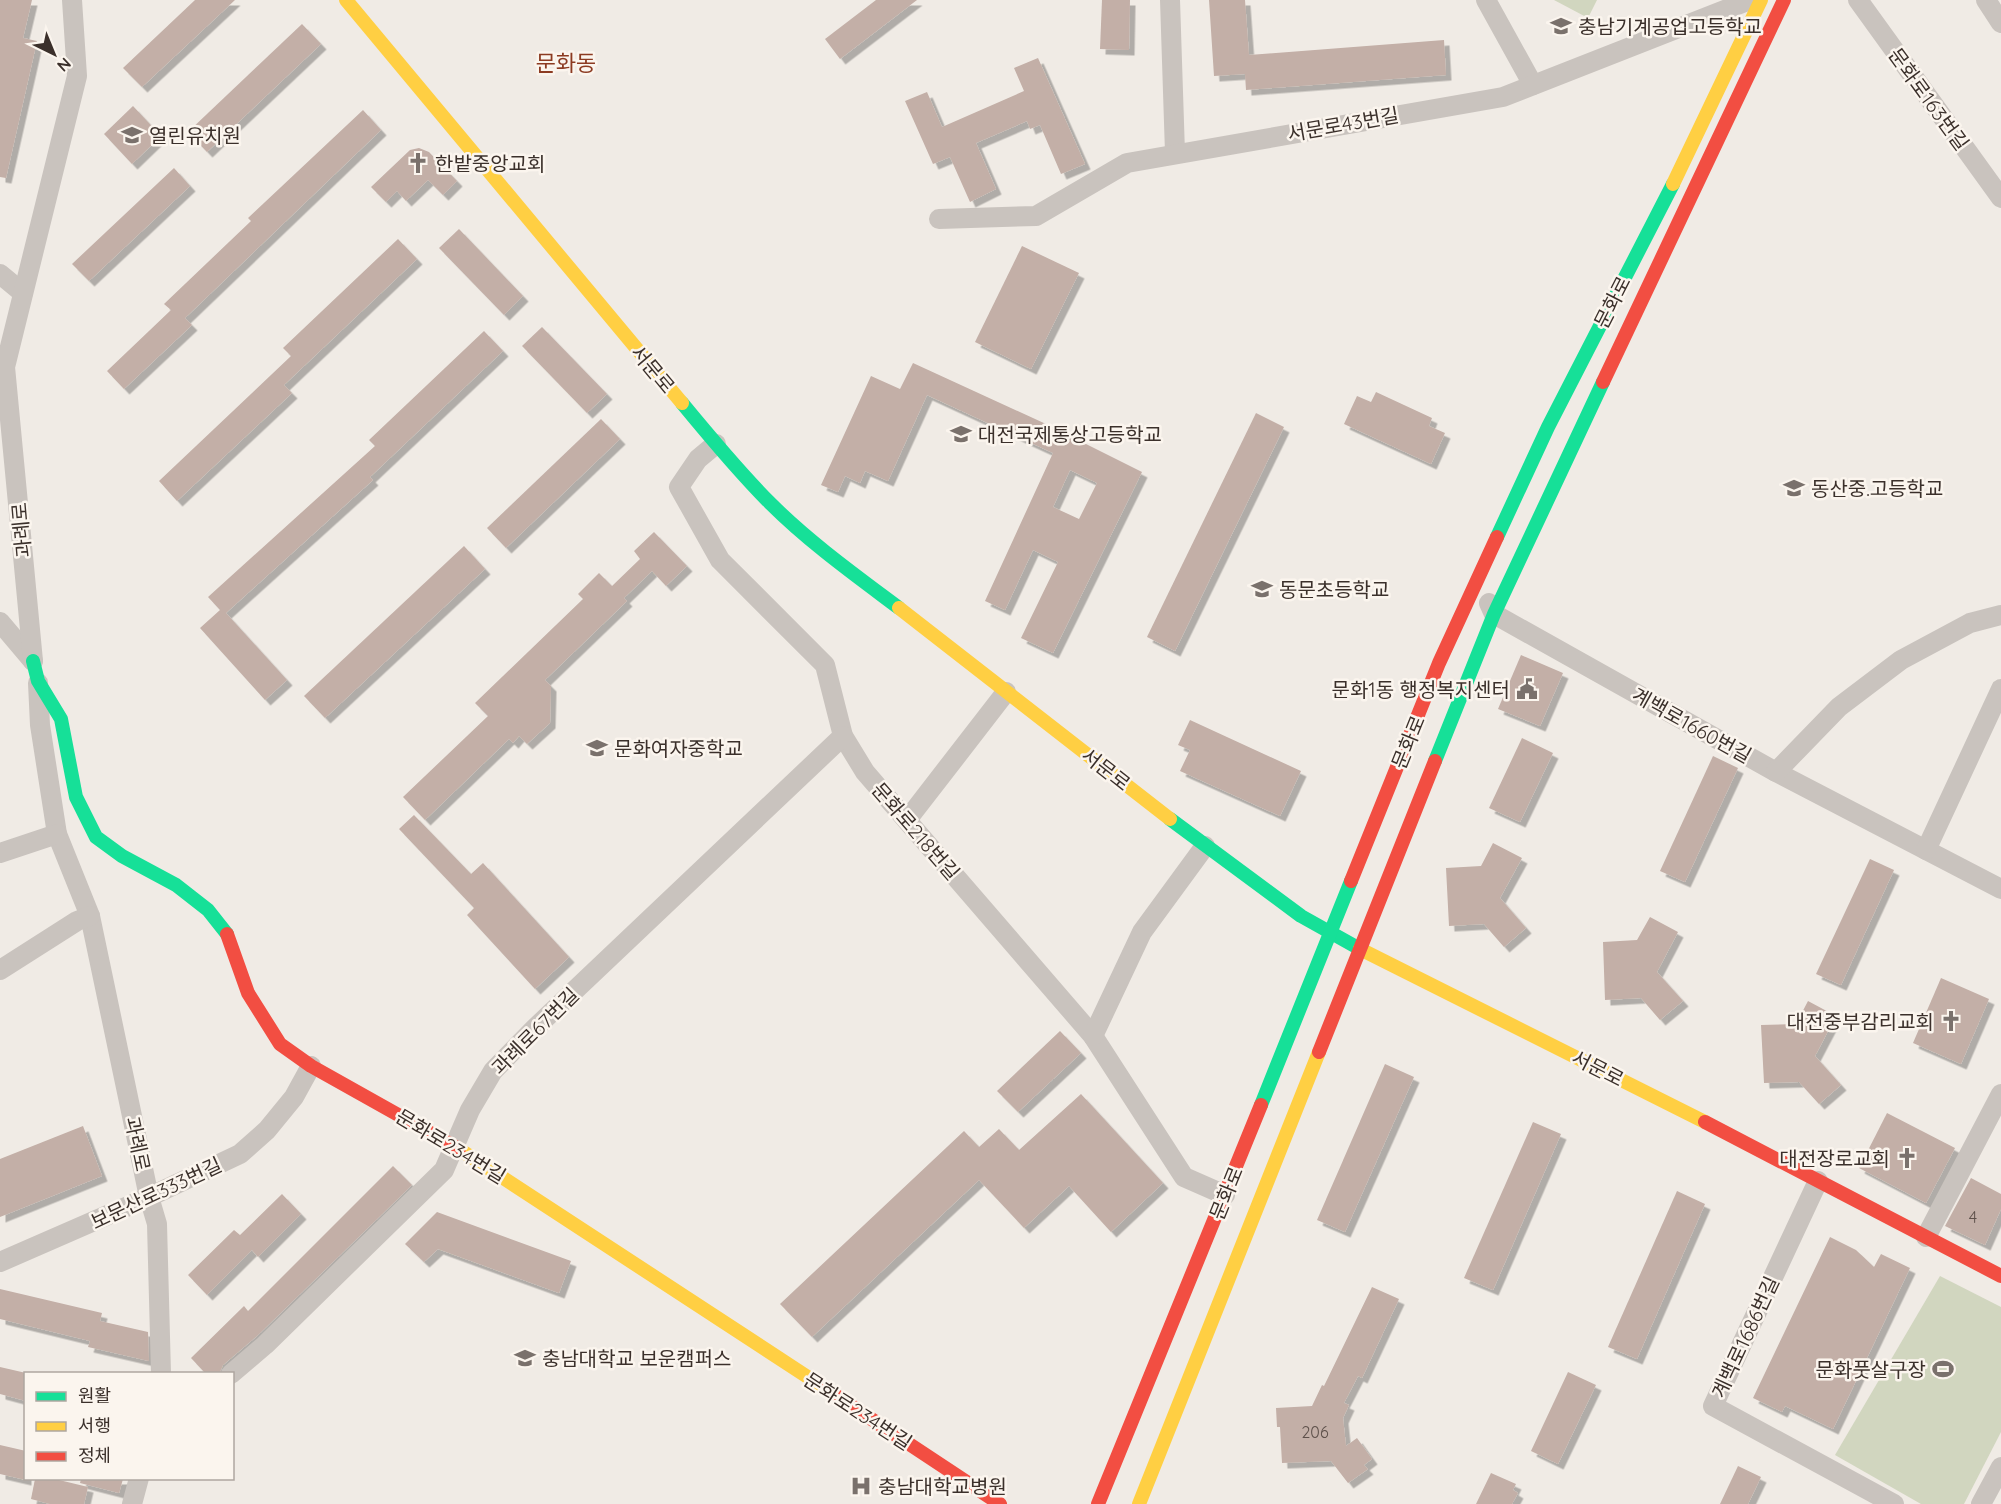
<svg xmlns="http://www.w3.org/2000/svg" width="2001" height="1504" font-family="Quicksand,'Noto Sans KR',sans-serif">
	<style>
		.green { fill: #d1d6bf }
		.building { fill: #c3afa7; fill-rule: evenodd; filter: url(#shadow) }
		.lines { fill: none; stroke-linecap: round; stroke-linejoin: round }
		.street { stroke: #c9c3be; stroke-width: 20 }
		.fast { stroke: #16e098; stroke-width: 14 }
		.slow { stroke: #ffcf43; stroke-width: 14 }
		.jam { stroke: #f24e42; stroke-width: 14 }
		.labels { text-anchor: middle; dominant-baseline: central; stroke-width: 5; stroke-linejoin: round; paint-order: stroke }
		.number-label { font-size: 16px; fill: #5d504a }
		.poi-label { font-size: 20px; fill: #3b302b; stroke: #fbf5ee; text-anchor: start }
		.street-label { font-size: 20px; fill: #3b302b; stroke: #fbf5ee }
		.quarter-label { font-size: 22px; fill: #8c3b22; stroke: #fbf5ee }
	</style>
	<defs>
		<filter id="shadow"><feDropShadow dx="5.5" dy="5.5" stdDeviation="0" flood-color="#0004"/></filter>
	</defs>
	<rect width="100%" height="100%" fill="#f0ebe5"/>
	<g class="green">
		<path d="M1554,0H1597L1588,18Z"/>
		<path d="M1940,1276L2001,1307V1432L1964,1504H1921L1835,1455Z"/>
	</g>
	<g class="building">
		<path d="M0,0H32L23,38L37,41L6,178L0,177Z"/>
		<path d="M195,0H235L142,87L123,68Z"/>
		<path d="M876,0H917L840,59L825,39Z"/>
		<path d="M1102,0H1130L1129,50L1100,49Z"/>
		<path d="M1209,0H1245L1249,55L1444,40L1446,75L1246,90L1245,74L1214,76Z"/>
		<path d="M302,24L321,44L207,152L188,132Z"/>
		<path d="M1038,58L1085,164L1061,174L1040,125L1030,129L1027,121L976,143L996,189L970,202L950,157L933,164L905,101L927,92L942,127L1024,91L1014,68Z"/>
		<path d="M133,106L161,136L132,164L104,134Z"/>
		<path d="M363,110L381,130L185,318L192,325L124,389L107,371L171,310L164,304L251,221L248,218Z"/>
		<path d="M419,148L429,152L457,181L443,195L428,180L406,201L397,191L386,202L371,187L410,150Z"/>
		<path d="M174,168L190,186L89,281L72,264Z"/>
		<path d="M459,229L523,296L504,315L439,248Z"/>
		<path d="M398,239L417,259L284,385L292,393L177,501L159,481L291,356L283,348Z"/>
		<path d="M1022,246L1079,273L1031,369L975,342Z"/>
		<path d="M542,327L607,394L587,413L522,346Z"/>
		<path d="M484,331L503,351L370,477L373,480L226,613L287,680L265,700L200,628L220,610L208,597L375,446L369,440Z"/>
		<path d="M913,363L1083,441L1082,442L1142,472L1053,653L1021,638L1058,562L1033,550L1005,610L985,601L1053,453L927,395L888,481L865,471L860,483L845,476L838,492L821,485L871,376L900,389ZM1070,470L1097,483L1079,519L1053,507Z"/>
		<path d="M1376,392L1432,418L1429,426L1445,433L1431,464L1344,424L1357,396L1371,402Z"/>
		<path d="M1256,413L1284,427L1175,651L1147,637Z"/>
		<path d="M601,419L620,439L506,548L487,528Z"/>
		<path d="M654,532L687,566L666,586L652,571L624,598L627,601L545,680L551,686L550,723L527,744L519,736L513,743L509,739L425,820L403,797L488,716L475,703L583,599L578,594L599,573L612,586L640,559L634,551Z"/>
		<path d="M464,546L485,569L325,718L304,696Z"/>
		<path d="M1521,655L1563,673L1540,726L1498,709Z"/>
		<path d="M1190,720L1301,771L1280,816L1180,771L1190,750L1178,745Z"/>
		<path d="M1522,738L1553,753L1520,822L1489,808Z"/>
		<path d="M1713,756L1738,768L1685,882L1660,871Z"/>
		<path d="M414,815L471,874L483,863L569,957L535,989L467,915L474,908L399,829Z"/>
		<path d="M1493,843L1522,858L1500,898L1526,928L1504,947L1484,924L1449,926L1446,868L1481,866Z"/>
		<path d="M1870,859L1894,870L1841,985L1816,974Z"/>
		<path d="M1650,917L1678,932L1657,972L1683,1001L1660,1020L1641,998L1605,1000L1603,942L1637,940Z"/>
		<path d="M1941,978L1989,999L1961,1064L1913,1043Z"/>
		<path d="M1808,1001L1836,1016L1815,1056L1841,1085L1819,1104L1799,1082L1764,1083L1761,1025L1796,1024Z"/>
		<path d="M1060,1031L1081,1053L1018,1112L997,1091Z"/>
		<path d="M1385,1064L1414,1077L1345,1232L1317,1220Z"/>
		<path d="M1081,1094L1163,1183L1111,1232L1069,1186L1024,1228L979,1180L812,1337L780,1304L964,1131L979,1147L999,1129L1019,1150Z"/>
		<path d="M1887,1113L1955,1148L1926,1203L1859,1168Z"/>
		<path d="M1533,1122L1561,1134L1493,1290L1464,1278Z"/>
		<path d="M83,1126L102,1176L0,1217V1159Z"/>
		<path d="M393,1166L412,1185L257,1336L223,1365L219,1374H206L191,1358L244,1306L248,1311Z"/>
		<path d="M1971,1178L2001,1194V1209L1985,1245L1945,1226Z"/>
		<path d="M1677,1191L1705,1204L1637,1359L1608,1347Z"/>
		<path d="M282,1194L301,1214L258,1257L252,1250L207,1295L188,1275L234,1230L240,1235Z"/>
		<path d="M437,1212L571,1261L559,1293L438,1249L424,1262L405,1244Z"/>
		<path d="M1830,1237L1856,1250L1874,1267L1881,1254L1910,1268L1833,1429L1785,1406L1782,1412L1753,1398Z"/>
		<path d="M1372,1287L1399,1299L1362,1378L1358,1376L1344,1403L1349,1405L1343,1418L1346,1446L1357,1438L1372,1459L1364,1465L1368,1469L1348,1483L1331,1461L1282,1463L1280,1427H1277L1276,1408L1312,1406L1322,1385L1324,1386Z"/>
		<path d="M0,1289L102,1313L100,1321L148,1332L149,1361L88,1347L90,1341L0,1319Z"/>
		<path d="M0,1367L26,1373V1401L0,1394Z"/>
		<path d="M1568,1372L1596,1385L1558,1464L1531,1451Z"/>
		<path d="M0,1445L26,1451V1480L0,1474Z"/>
		<path d="M1738,1466L1761,1477L1748,1504H1720Z"/>
		<path d="M1491,1473L1516,1484L1513,1490L1518,1493L1512,1504H1476Z"/>
		<path d="M35,1479H55L88,1487L84,1504H50L31,1499Z"/>
		<path d="M81,1479H123L119,1493L80,1483Z"/>
	</g>
	<g class="lines">
		<g class="street">
			<path d="M1170,0L1175,153"/>
			<path d="M1486,0L1533,85"/>
			<path d="M1858,0L2001,198"/>
			<path d="M1986,0L2001,23"/>
			<path d="M939,219L1036,216L1127,163L1503,97L1745,2"/>
			<path d="M0,274L23,293"/>
			<path d="M716,444L698,459L679,487L720,560L825,665L843,736L865,772L1093,1036L1184,1177L1225,1195"/>
			<path d="M1489,603L1494,614L1776,772L2001,889"/>
			<path d="M0,622L33,661"/>
			<path d="M33,661L5,367L77,76L72,0"/>
			<path d="M38,683L40,725L57,834L90,916L149,1197L157,1224L161,1374"/>
			<path d="M1776,772L1839,707L1901,660L1970,623L2001,615"/>
			<path d="M907,820L1006,692"/>
			<path d="M1926,850L2001,689"/>
			<path d="M0,853L57,834"/>
			<path d="M0,970L77,921L90,916"/>
			<path d="M1093,1036L1142,932L1205,846"/>
			<path d="M1818,1181L1713,1406L1894,1504"/>
			<path d="M1926,1237L2001,1094"/>
			<path d="M0,1262L149,1197L240,1154L267,1130L294,1097L311,1066"/>
			<path d="M231,1374L265,1345L444,1170L470,1110L493,1071L535,1028L843,736"/>
			<path d="M132,1504L139,1478"/>
			<path d="M1981,1504L2001,1467"/>
		</g>
		<g class="fast">
			<path d="M682,403C710,437 739,472 770,503C809,542 855,575 899,608"/>
			<path d="M1497,537L1548,427L1673,184"/>
			<path d="M33,661L38,681L61,719L76,797L96,837L122,856L176,885L208,910L227,934"/>
			<path d="M1435,761L1494,614L1603,382"/>
			<path d="M1170,819L1301,916L1360,949"/>
			<path d="M1261,1105L1351,881"/>
		</g>
		<g class="slow">
			<path d="M346,0L682,403"/>
			<path d="M1673,184L1761,0"/>
			<path d="M899,608L1170,819"/>
			<path d="M1360,949L1705,1122"/>
			<path d="M459,1149L826,1389"/>
			<path d="M1139,1504L1319,1052"/>
		</g>
		<g class="jam">
			<path d="M1603,382L1784,0"/>
			<path d="M1351,881L1439,663L1497,537"/>
			<path d="M227,934L248,993L280,1044L311,1066L459,1149"/>
			<path d="M1319,1052L1435,761"/>
			<path d="M1705,1122L2001,1276"/>
			<path d="M826,1389L1000,1504"/>
			<path d="M1098,1504L1261,1105"/>
		</g>
	</g>
	<defs>
		<symbol id="school-bare" viewBox="-9 -9 18 18"><path d="M0-5L7-2L0 1L-7-2ZM-4 1L0 2.5L4 1V4Q0 6-4 4Z" fill="#7a716c" stroke="#fbf5ee" stroke-width="2.5" paint-order="stroke"/></symbol>
		<symbol id="church-bare" viewBox="-9 -9 18 18"><path d="M-1.2-6h2.4v3.5h3.3v2.4h-3.3V6h-2.4V-.1h-3.3v-2.4h3.3Z" fill="#7a716c" stroke="#fbf5ee" stroke-width="2.5" paint-order="stroke"/></symbol>
		<symbol id="civic-bare" viewBox="-9 -9 18 18"><path d="M-.6-6.5H3V-4.5H.6V-3L4-1V1h2V6H-6V1h2V-1L-.6-3ZM-1.2 2.5V6h2.4V2.5Z" fill="#7a716c" stroke="#fbf5ee" stroke-width="2.5" paint-order="stroke"/></symbol>
		<symbol id="university-bare" viewBox="-9 -9 18 18"><path d="M0-5L7-2L0 1L-7-2ZM-4 1L0 2.5L4 1V4Q0 6-4 4Z" fill="#7a716c" stroke="#fbf5ee" stroke-width="2.5" paint-order="stroke"/></symbol>
		<symbol id="stadium-bare" viewBox="-9 -9 18 18"><path d="M0-5a6.5 5 0 1 0 0 10a6.5 5 0 1 0 0-10ZM-3.5-1.8h7v3.6h-7Z" fill="#7a716c" stroke="#fbf5ee" stroke-width="2.5" paint-order="stroke"/></symbol>
		<symbol id="hospital-bare" viewBox="-9 -9 18 18"><path d="M-5-5h3v3.5h4V-5h3V5h-3V1.5h-4V5h-3Z" fill="#7a716c" stroke="#fbf5ee" stroke-width="2.5" paint-order="stroke"/></symbol>
	</defs>
	<g fill-rule="evenodd">
		<use href="#school-bare" x="1546" y="11" width="30" height="30"/>
		<use href="#school-bare" x="117" y="120" width="30" height="30"/>
		<use href="#church-bare" x="403" y="148" width="30" height="30"/>
		<use href="#school-bare" x="946" y="419" width="30" height="30"/>
		<use href="#school-bare" x="1779" y="473" width="30" height="30"/>
		<use href="#school-bare" x="1247" y="574" width="30" height="30"/>
		<use href="#civic-bare" x="1512" y="674" width="30" height="30"/>
		<use href="#school-bare" x="582" y="733" width="30" height="30"/>
		<use href="#church-bare" x="1936" y="1006" width="30" height="30"/>
		<use href="#church-bare" x="1892" y="1143" width="30" height="30"/>
		<use href="#university-bare" x="510" y="1343" width="30" height="30"/>
		<use href="#stadium-bare" x="1928" y="1354" width="30" height="30"/>
		<use href="#hospital-bare" x="846" y="1471" width="30" height="30"/>
	</g>
	<g class="labels">
		<g class="number-label">
			<text x="1973" y="1217">4</text>
			<text x="1315" y="1432">206</text>
		</g>
		<g class="poi-label">
			<text x="1578" y="26">충남기계공업고등학교</text>
			<text x="149" y="135">열린유치원</text>
			<text x="435" y="163">한밭중앙교회</text>
			<text x="978" y="434">대전국제통상고등학교</text>
			<text x="1811" y="488">동산중.고등학교</text>
			<text x="1279" y="589">동문초등학교</text>
			<text x="1510" y="689" text-anchor="end">문화1동 행정복지센터</text>
			<text x="614" y="748">문화여자중학교</text>
			<text x="1934" y="1021" text-anchor="end">대전중부감리교회</text>
			<text x="1890" y="1158" text-anchor="end">대전장로교회</text>
			<text x="542" y="1358">충남대학교 보운캠퍼스</text>
			<text x="1926" y="1369" text-anchor="end">문화풋살구장</text>
			<text x="878" y="1486">충남대학교병원</text>
		</g>
		<g class="street-label">
			<text transform="translate(1929 99) rotate(54)">문화로163번길</text>
			<text transform="translate(1343 124) rotate(-10)">서문로43번길</text>
			<text transform="translate(1612 302) rotate(-63)">문화로</text>
			<text transform="translate(653 369) rotate(50)">서문로</text>
			<text transform="translate(21 530) rotate(-95)">과례로</text>
			<text transform="translate(1692 725) rotate(29)">계백로1660번길</text>
			<text transform="translate(1408 742) rotate(-68)">문화로</text>
			<text transform="translate(1106 769) rotate(38)">서문로</text>
			<text transform="translate(916 831) rotate(49)">문화로218번길</text>
			<text transform="translate(535 1031) rotate(-45)">과례로67번길</text>
			<text transform="translate(1598 1068) rotate(27)">서문로</text>
			<text transform="translate(138 1144) rotate(78)">과례로</text>
			<text transform="translate(451 1146) rotate(31)">문화로234번길</text>
			<text transform="translate(156 1193) rotate(-25)">보문산로333번길</text>
			<text transform="translate(1226 1193) rotate(-68)">문화로</text>
			<text transform="translate(1745 1337) rotate(-65)">계백로1686번길</text>
			<text transform="translate(858 1411) rotate(33)">문화로234번길</text>
		</g>
		<g class="quarter-label">
			<text x="566" y="63">문화동</text>
		</g>
	</g>
	<rect x="24" y="1372" width="210" height="108" fill="#fbf5ee" stroke="#aea6a0" stroke-width="1.5"/>
	<rect x="36" y="1392" width="30" height="9" fill="#16e098" stroke="#aea6a0" stroke-width="1.5"/>
	<text x="78" y="1402" font-size="18" fill="#3b302b">원활</text>
	<rect x="36" y="1422" width="30" height="9" fill="#ffcf43" stroke="#aea6a0" stroke-width="1.5"/>
	<text x="78" y="1432" font-size="18" fill="#3b302b">서행</text>
	<rect x="36" y="1452" width="30" height="9" fill="#f24e42" stroke="#aea6a0" stroke-width="1.5"/>
	<text x="78" y="1462" font-size="18" fill="#3b302b">정체</text>
	<g transform="translate(54 54) rotate(137)" stroke="#fbf5ee" stroke-width="4.5" paint-order="stroke">
	<path d="M0-4.5L10 22L0 15L-10 22Z" fill="#3b302b"/>
	<text y="-9" font-size="16" font-weight="bold" text-anchor="middle" fill="#3b302b">N</text>
	</g>
</svg>
